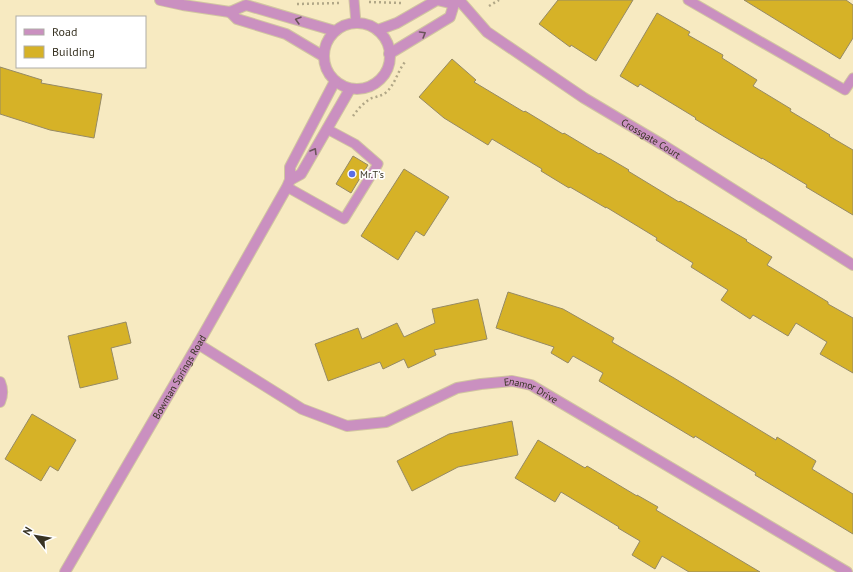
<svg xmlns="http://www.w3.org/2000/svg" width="853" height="572" font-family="'PT Sans',sans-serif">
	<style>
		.building { fill: #d6b227; stroke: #968a64 }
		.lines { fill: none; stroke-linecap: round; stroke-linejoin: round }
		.service-casing { stroke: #d1c5a1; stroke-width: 11 }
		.minor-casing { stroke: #d1c5a1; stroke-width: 12 }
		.tertiary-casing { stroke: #d1c5a1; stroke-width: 12 }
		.path { stroke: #b1a787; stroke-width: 2.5; stroke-dasharray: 2 3; stroke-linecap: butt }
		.service { stroke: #ca90c0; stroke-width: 9 }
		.minor { stroke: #ca90c0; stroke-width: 10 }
		.tertiary { stroke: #ca90c0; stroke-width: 10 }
		.oneway { stroke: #6b545a }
		.poi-dot { fill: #5b6ee5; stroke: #fff; stroke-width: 1.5 }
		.labels { text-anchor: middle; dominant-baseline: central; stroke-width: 3.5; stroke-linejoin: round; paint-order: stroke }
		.street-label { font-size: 10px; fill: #383323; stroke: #fff }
		.poi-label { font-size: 10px; fill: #383323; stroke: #fff; text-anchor: start }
	</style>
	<rect width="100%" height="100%" fill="#f7eac1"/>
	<g class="building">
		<path d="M558,0H633L596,61L571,45L570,47L539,24Z"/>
		<path d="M744,0H846L853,5V38L840,59Z"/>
		<path d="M657,13L690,32L688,35L723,55L722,58L757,80L753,86L791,109L790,111L830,135L829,136L853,150V215L806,187L807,185L762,158V159L723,136L695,119L696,118L640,84L638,87L620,76Z"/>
		<path d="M452,59L476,80L474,82L524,112L525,111L563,134L564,133L599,154L600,153L629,170L628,171L679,202L680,201L747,240L746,241L772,257L767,265L828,302V304L853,318V373L820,354L827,342L796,323L788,336L753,315L750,319L721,300L728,290L691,267L693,263L656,240L657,238L606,207V208L570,187L569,188L541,171L542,169L492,139L488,145L444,118L419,97Z"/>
		<path d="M0,67L42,80L41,83L102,94L94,138L50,130L0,114Z"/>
		<path d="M353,156L368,165L351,193L336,184Z"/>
		<path d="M404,169L449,197L424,236L416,231L398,260L361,236Z"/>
		<path d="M508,292L563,309L614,338L612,342L674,378L776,440L777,437L816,461L812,469L853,494V534L755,475L756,473L695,436L694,438L599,381L603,373L573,356L568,363L551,353L554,347L496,328Z"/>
		<path d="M478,299L487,339L434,350L436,355L408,368L404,359L383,369L380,362L328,381L315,344L358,328L362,339L397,323L404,337L435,323L432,309Z"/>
		<path d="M126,322L131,343L111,348L118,379L80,388L68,336Z"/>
		<path d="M32,414L76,440L58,471L50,466L41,481L5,459Z"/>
		<path d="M512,421L518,455L458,467L412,491L397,461L449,434Z"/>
		<path d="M538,440L585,468L587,466L637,496V495L658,507L656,510L760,572H689L662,556L655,569L632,555L640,541L618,528L619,527L561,492L555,502L515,478Z"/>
	</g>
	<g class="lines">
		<defs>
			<g id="service">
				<path d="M354,0L356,23"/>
				<path d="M688,0L845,90L853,78"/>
				<path d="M287,187L344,219L378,164L355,144L327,129"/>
			</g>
			<g id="minor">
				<path id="s1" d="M459,0L487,32L584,98L663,145L853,265"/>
				<path id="s2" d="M198,344L302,409L347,426L386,422L457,388L481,384L512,381L531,385L847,572"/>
				<path d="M0,382C3,389 3,395 0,402"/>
			</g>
			<g id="tertiary">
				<path d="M160,0L183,5L230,12L246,5L335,31"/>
				<path d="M230,12L237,19L286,34L323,56"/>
				<circle cx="357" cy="56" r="33"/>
				<path d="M378,30L397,23L437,0L454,4"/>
				<path d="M389,54L450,17L454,4L460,0"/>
				<path d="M290,180L301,174L350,89"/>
				<path id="s3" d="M65,572L198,344L287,187L290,180V167L335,81"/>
			</g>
		</defs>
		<use href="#service" class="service-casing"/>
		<use href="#minor" class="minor-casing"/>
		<use href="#tertiary" class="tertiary-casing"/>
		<g class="path">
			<path d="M369,2L402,3"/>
			<path d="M297,4L342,3"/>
			<path d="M489,6L499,0"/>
			<path d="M353,116C358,109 364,102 372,98C376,97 380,96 384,94C395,86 397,72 405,62"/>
		</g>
		<use href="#service" class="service"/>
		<use href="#minor" class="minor"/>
		<use href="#tertiary" class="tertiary"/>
	</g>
	<defs><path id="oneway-chevron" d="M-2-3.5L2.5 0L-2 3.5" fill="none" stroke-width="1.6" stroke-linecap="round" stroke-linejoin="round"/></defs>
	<g class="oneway">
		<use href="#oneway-chevron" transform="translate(298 20) rotate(-164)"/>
		<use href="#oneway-chevron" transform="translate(423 34) rotate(-31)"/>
		<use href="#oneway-chevron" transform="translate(314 151) rotate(-59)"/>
	</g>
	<circle class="poi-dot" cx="352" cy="174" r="4"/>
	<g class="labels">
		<g class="street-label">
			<text stroke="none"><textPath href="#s1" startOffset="238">Crossgate Court</textPath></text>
			<text stroke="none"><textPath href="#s3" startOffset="226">Bowman Springs Road</textPath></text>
			<text stroke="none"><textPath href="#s2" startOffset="365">Enamor Drive</textPath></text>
		</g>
		<g class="poi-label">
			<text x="360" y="174">Mr.T's</text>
		</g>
	</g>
	<rect x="16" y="16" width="130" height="52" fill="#ffffff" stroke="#afada7"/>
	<rect x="24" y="29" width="20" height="6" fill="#ca90c0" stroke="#afada7"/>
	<text x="52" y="36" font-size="12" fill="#383323">Road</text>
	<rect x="24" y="46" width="20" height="12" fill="#d6b227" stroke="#afada7"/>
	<text x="52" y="56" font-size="12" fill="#383323">Building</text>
	<g transform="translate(36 536) rotate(301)" stroke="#ffffff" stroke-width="3" paint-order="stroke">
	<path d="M0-3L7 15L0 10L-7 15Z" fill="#383323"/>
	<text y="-6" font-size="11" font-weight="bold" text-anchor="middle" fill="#383323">N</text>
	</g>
</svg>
